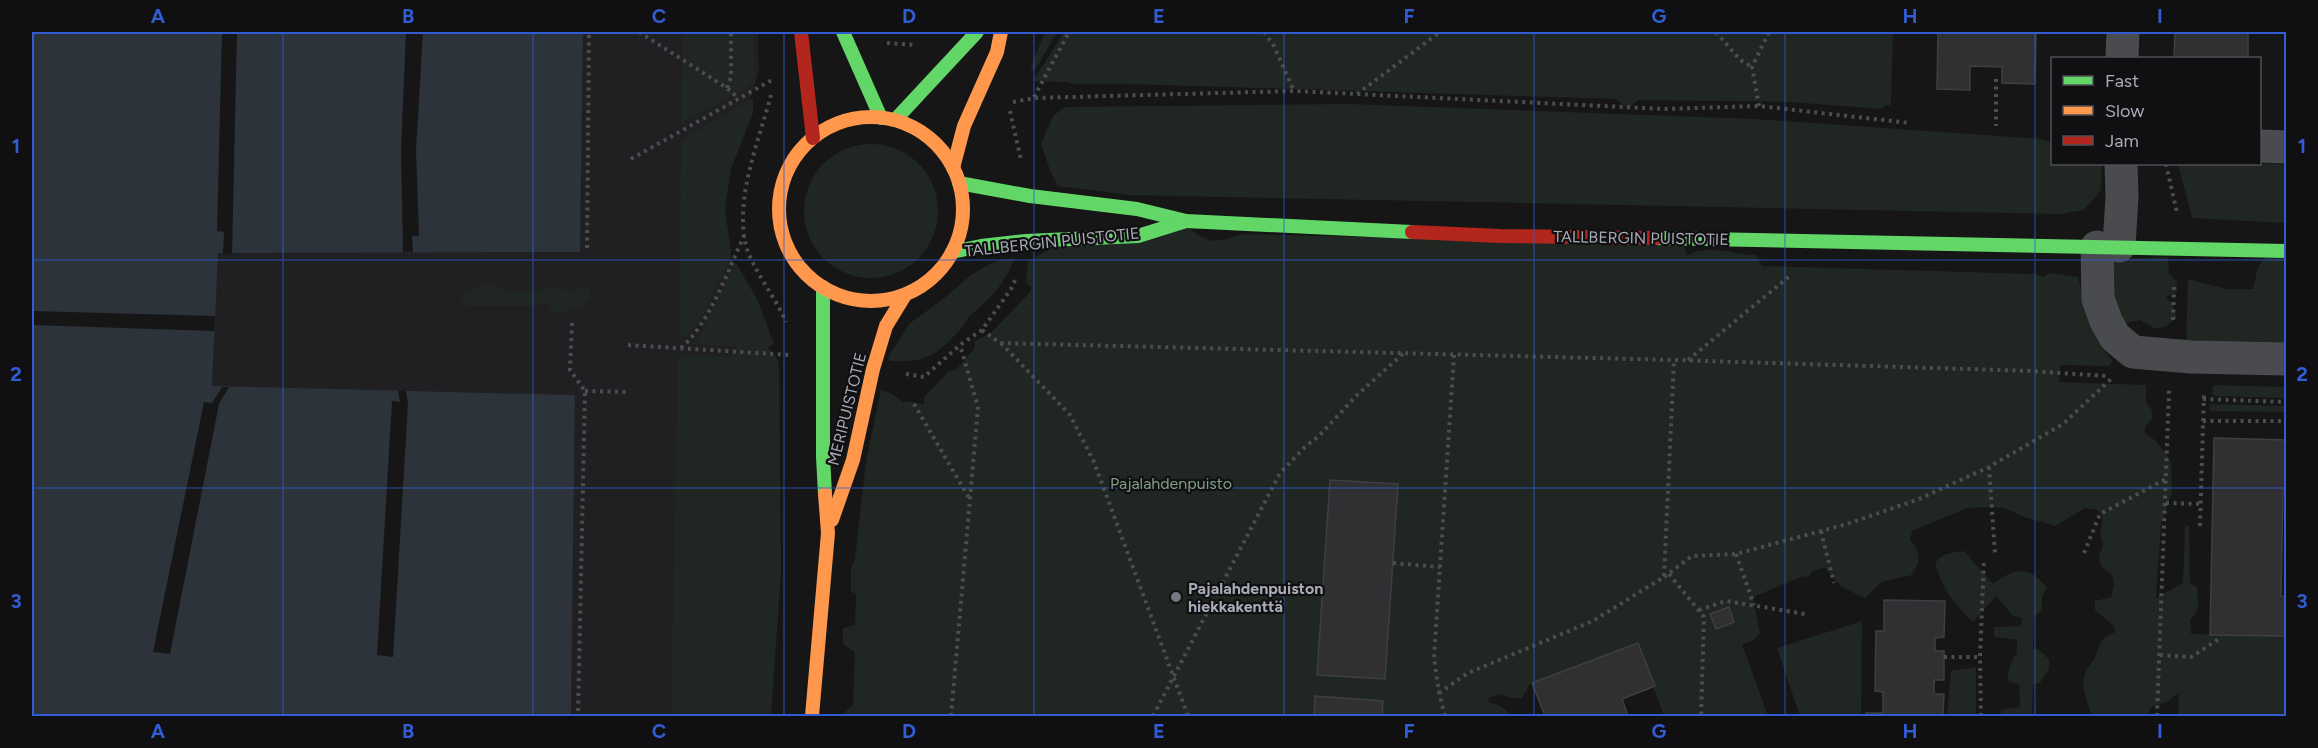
<svg xmlns="http://www.w3.org/2000/svg" width="2318" height="748" font-family="Figtree,sans-serif">
	<style>
		.built { fill: #202022 }
		.green { fill: #202621 }
		.water { fill: #2d333a }
		.pier { fill: #161616 }
		.building { fill: #303032; stroke: #3e3f42; stroke-width: 1.5 }
		.lines { fill: none; stroke-linecap: round; stroke-linejoin: round }
		.path { stroke: #4c4d50; stroke-width: 4; stroke-dasharray: 3 4.5; stroke-linecap: butt }
		.street { stroke: #4a4b4e; stroke-width: 33 }
		.fast { stroke: #63d668; stroke-width: 14 }
		.slow { stroke: #ff974d; stroke-width: 14 }
		.jam { stroke: #b3261e; stroke-width: 14 }
		.grid { fill: none; stroke: #325cd3; stroke-width: 1.5; stroke-opacity: 0.55 }
		.poi-dot { fill: #75777e; stroke: #101012; stroke-width: 2 }
		.labels { text-anchor: middle; dominant-baseline: central; stroke-width: 4.5; stroke-linejoin: round; paint-order: stroke }
		.street-label { font-size: 16px; fill: #a8abb6; stroke: #101012 }
		.park-label { font-size: 16px; fill: #819f86; stroke: #101012 }
		.poi-label { font-size: 16px; font-weight: bold; fill: #a8abb6; stroke: #101012; text-anchor: start }
		.neatline { fill: none; stroke: #325cd3; stroke-width: 2 }
		.grid-label { font-size: 20px; text-anchor: middle; font-weight: bold; fill: #325cd3 }
	</style>
	<rect width="100%" height="100%" fill="#161616"/>
	<path class="built" d="M583,32H758L759,71L723,190L724,242L758,313L755,716H571L575,395L212,387L217,253L579,252Z"/>
	<g class="green">
		<path d="M683,32H753L755,81L745,89L681,123Z"/>
		<path d="M1045,32H1057L1037,67L1032,71L1031,66Z"/>
		<path d="M1064,32H1893L1891,105H1885L1882,109L1790,102L1638,100L1628,109L1616,99L1129,84H1074L1066,82L1033,81Z"/>
		<path d="M753,98V113L731,169L725,210L731,250L730,259L700,322L680,341L681,140Z"/>
		<path d="M1349,104L1755,119L2041,139L2052,143V164H2102L2101,190L2092,201L2083,210L2060,214L1128,195L1058,186L1051,173L1041,144L1053,116L1065,107Z"/>
		<circle cx="871" cy="211" r="67"/>
		<path d="M2178,164H2286V223L2192,218Z"/>
		<path d="M1188,227C1211,247 1217,241 1244,234L1684,245L1686,255C1692,255 1694,251 1699,251C1719,247 1737,255 1756,255L1762,266L2036,274L2043,277L2050,273L2078,277C2086,308 2090,337 2113,361L2109,366L2060,365L2059,382L2146,385V403L2151,408L2153,418L2145,427V434L2155,440L2171,461L2172,493L2161,523L2156,598L2183,583L2185,526H2189L2190,583L2197,587C2198,599 2201,612 2190,619L2191,634L2286,636V716H2178L2179,692L2169,701L2151,707L2147,716H2092C2088,704 2080,686 2085,673C2087,667 2093,663 2095,657C2102,641 2098,640 2115,632L2113,625L2095,610V601L2111,597L2114,586L2112,575L2101,566L2099,557L2103,545L2100,534L2103,517L2098,510L2085,508L2055,526L2024,517L2004,508L1985,507L1967,508L1912,531L1910,540C1921,553 1921,560 1912,575L1881,582L1865,598L1842,587L1824,567L1812,572L1810,576L1801,577L1753,597L1760,633L1753,641L1742,644L1768,716L1679,715L1664,716L1637,643L1603,656L1599,663H1586L1530,684L1522,698H1512L1501,694L1488,698L1490,703L1499,705L1513,716H841L853,705L855,653L843,644V628L855,625L856,594L851,591V569L855,559L866,461L881,390L891,393L904,403L905,401L924,404V397L949,371L956,370L975,348V341L991,333L1031,291V287L1026,283L1028,262L1052,247Z"/>
		<path d="M2286,251V346L2186,344L2188,279L2226,289H2253L2258,267L2267,255Z"/>
		<path d="M2168,257L2169,274L2177,282V292L2166,297L2172,304L2177,318L2166,326L2156,329L2140,320L2123,324L2107,276L2112,259Z"/>
		<path d="M1003,259H1014C1004,287 989,298 968,318C964,327 957,333 950,340C930,360 918,362 890,361L888,358L909,324L947,296L971,275L990,264Z"/>
		<path d="M736,263L758,301L774,344L768,347L777,358L779,364L781,574L771,716H671L678,356L683,355L729,357L737,347L690,344L698,339Z"/>
		<path d="M487,284C496,286 508,292 516,292C531,292 546,289 560,286L569,292L579,287L589,288L591,296L581,308L556,314L547,304L528,306H465L460,295Z"/>
		<path d="M2216,385L2286,387V398L2215,396L2212,393L2213,386Z"/>
		<path d="M2211,404L2286,406V412L2211,411L2209,406Z"/>
		<path d="M1964,551L1993,584C2014,568 2030,565 2047,588L2042,597V610L2034,617L2033,649H2038L2049,659V669L2040,683L2033,684L2032,716H2001V710L2020,707L2019,684L2010,682L2007,675L2014,656L2017,654V640L1994,637V627L2021,626L2022,618L2013,616L1996,596L1973,622C1954,605 1944,589 1935,565C1940,552 1952,553 1964,551Z"/>
		<path d="M1862,621L1861,716H1800L1777,648Z"/>
		<path d="M1976,667V716H1947L1951,671Z"/>
	</g>
	<path class="water" d="M32,32H583L580,252L218,253L212,386L575,395L571,716H32Z"/>
	<g class="pier">
		<path d="M222,32H237L232,254L223,253L224,232L217,231Z"/>
		<path d="M406,32H423L416,151L419,236H412L413,252H403L401,150Z"/>
		<path d="M32,311L215,316L214,331L32,325Z"/>
		<path d="M222,387H229L219,404L170,654L153,652L204,402L212,403Z"/>
		<path d="M398,390L406,391L408,403L393,657L377,655L392,401L400,402Z"/>
	</g>
	<g class="building">
		<path d="M1938,32H2036L2035,84L2002,83V67L1970,66V90L1937,89Z"/>
		<path d="M2175,32H2248V58H2174Z"/>
		<path d="M2214,438L2286,440V489H2283L2281,596L2286,597V636L2210,635Z"/>
		<path d="M1330,480L1398,484L1385,679L1317,675Z"/>
		<path d="M1884,600L1945,601L1944,637L1935,638V651H1944V680H1934V694H1944L1943,716H1866V713H1883V692L1875,691L1876,631H1884Z"/>
		<path d="M1729,607L1734,622L1716,629L1710,614Z"/>
		<path d="M1638,643L1655,686L1622,699L1628,716H1545L1532,683Z"/>
		<path d="M1315,696L1383,701L1382,716H1314Z"/>
	</g>
	<g class="lines">
		<g class="path">
			<path d="M639,32L727,88L738,98"/>
			<path d="M1264,32L1274,46L1294,91"/>
			<path d="M1716,32L1740,60L1752,67"/>
			<path d="M887,43L916,45"/>
			<path d="M1996,79V126"/>
			<path d="M727,88L731,77V32"/>
			<path d="M1357,94L1440,32"/>
			<path d="M771,95C759,141 733,201 747,249C754,271 776,298 786,322"/>
			<path d="M1034,97L1069,32"/>
			<path d="M1013,102L1034,98L1294,91L1665,109L1759,106L1910,123"/>
			<path d="M1759,106L1752,67L1769,32"/>
			<path d="M1010,111L1021,160"/>
			<path d="M631,159L772,80"/>
			<path d="M2166,164L2177,213"/>
			<path d="M587,248L589,32"/>
			<path d="M2173,320L2174,283"/>
			<path d="M572,323L570,370L585,391L578,716"/>
			<path d="M982,330L1000,343L1674,360L2032,371L2106,376"/>
			<path d="M1001,343L1070,415L1094,462L1188,716"/>
			<path d="M628,345L789,355"/>
			<path d="M681,348C711,321 727,272 744,236"/>
			<path d="M1688,360L1791,275"/>
			<path d="M906,374L924,377L960,345L982,330L1011,289L1016,278"/>
			<path d="M585,391L628,392"/>
			<path d="M2203,399L2286,402"/>
			<path d="M914,404L969,498"/>
			<path d="M2203,421H2286"/>
			<path d="M1989,467L1995,553"/>
			<path d="M2166,503L2201,504"/>
			<path d="M2200,526L2204,391"/>
			<path d="M1821,531L1834,583"/>
			<path d="M2084,553L2100,514L2166,479"/>
			<path d="M1736,554L1754,605"/>
			<path d="M1393,563L1440,567"/>
			<path d="M1669,574L1704,617L1701,716"/>
			<path d="M1664,577L1692,556L1736,554L1847,524L1919,499L1989,467L2063,424L2112,378"/>
			<path d="M1699,610L1726,601L1805,614"/>
			<path d="M2160,655L2191,657L2219,639"/>
			<path d="M1944,657H1980"/>
			<path d="M1439,693L1468,673L1593,621L1664,577L1674,360"/>
			<path d="M951,716L978,407L960,345"/>
			<path d="M1153,716L1280,473L1306,446L1318,437L1358,394L1403,354"/>
			<path d="M1445,716L1439,693L1434,658L1454,355"/>
			<path d="M1981,716L1980,657L1984,559"/>
			<path d="M2157,716L2169,390"/>
		</g>
		<g class="street">
			<path d="M2122,58L2123,32"/>
			<path d="M2260,146L2286,147"/>
			<path d="M2119,246L2122,196L2121,164"/>
			<path d="M2097,247L2098,299L2106,321L2115,337L2133,352L2191,357L2286,359"/>
		</g>
		<g class="fast">
			<path d="M843,32L881,118"/>
			<path d="M895,120L977,32"/>
			<path d="M959,183L1030,196L1137,209L1186,221L1412,232"/>
			<path d="M1656,238L2286,251"/>
			<path d="M952,252L981,246L1026,241L1138,236L1186,221"/>
			<path d="M823,287V457L825,494"/>
		</g>
		<g class="slow">
			<circle cx="871" cy="209" r="92"/>
			<path d="M953,168L964,126L997,52L1001,32"/>
			<path d="M832,520L853,460L873,369L886,326L905,295"/>
			<path d="M812,716L828,533L825,494"/>
		</g>
		<g class="jam">
			<path d="M801,32L813,138"/>
			<path d="M1412,232L1500,236L1656,238"/>
		</g>
	</g>
	<path class="grid" d="M283,32V716M533,32V716M784,32V716M1034,32V716M1284,32V716M1534,32V716M1785,32V716M2035,32V716M32,260H2286M32,488H2286"/>
	<circle class="poi-dot" cx="1176" cy="597" r="6"/>
	<g class="labels">
		<g class="street-label">
			<text transform="translate(1641 238) rotate(1)">TALLBERGIN PUISTOTIE</text>
			<text transform="translate(1052 242) rotate(-6)">TALLBERGIN PUISTOTIE</text>
			<text transform="translate(847 409) rotate(-76)">MERIPUISTOTIE</text>
		</g>
		<g class="park-label">
			<text x="1171" y="483">Pajalahdenpuisto</text>
		</g>
		<g class="poi-label">
			<text x="1188" y="588">Pajalahdenpuiston<tspan x="1188" dy="18">hiekkakenttä</tspan></text>
		</g>
	</g>
	<rect width="2318" height="748" fill="none" stroke="#101012" stroke-width="66"/>
	<rect x="2051" y="57" width="210" height="108" fill="#101012" stroke="#4d4e54" stroke-width="1.5"/>
	<rect x="2063" y="76" width="30" height="9" fill="#63d668" stroke="#4d4e54" stroke-width="1.5"/>
	<text x="2105" y="87" font-size="18" fill="#a8abb6">Fast</text>
	<rect x="2063" y="106" width="30" height="9" fill="#ff974d" stroke="#4d4e54" stroke-width="1.5"/>
	<text x="2105" y="117" font-size="18" fill="#a8abb6">Slow</text>
	<rect x="2063" y="136" width="30" height="9" fill="#b3261e" stroke="#4d4e54" stroke-width="1.5"/>
	<text x="2105" y="147" font-size="18" fill="#a8abb6">Jam</text>
	<rect x="33" y="33" width="2252" height="682" class="neatline"/>
	<g class="grid-label">
		<text x="158" y="23">A</text>
		<text x="408" y="23">B</text>
		<text x="659" y="23">C</text>
		<text x="909" y="23">D</text>
		<text x="1159" y="23">E</text>
		<text x="1409" y="23">F</text>
		<text x="1659" y="23">G</text>
		<text x="1910" y="23">H</text>
		<text x="2160" y="23">I</text>
		<text x="16" y="153">1</text>
		<text x="2302" y="153">1</text>
		<text x="16" y="381">2</text>
		<text x="2302" y="381">2</text>
		<text x="16" y="608">3</text>
		<text x="2302" y="608">3</text>
		<text x="158" y="738">A</text>
		<text x="408" y="738">B</text>
		<text x="659" y="738">C</text>
		<text x="909" y="738">D</text>
		<text x="1159" y="738">E</text>
		<text x="1409" y="738">F</text>
		<text x="1659" y="738">G</text>
		<text x="1910" y="738">H</text>
		<text x="2160" y="738">I</text>
	</g>
</svg>
